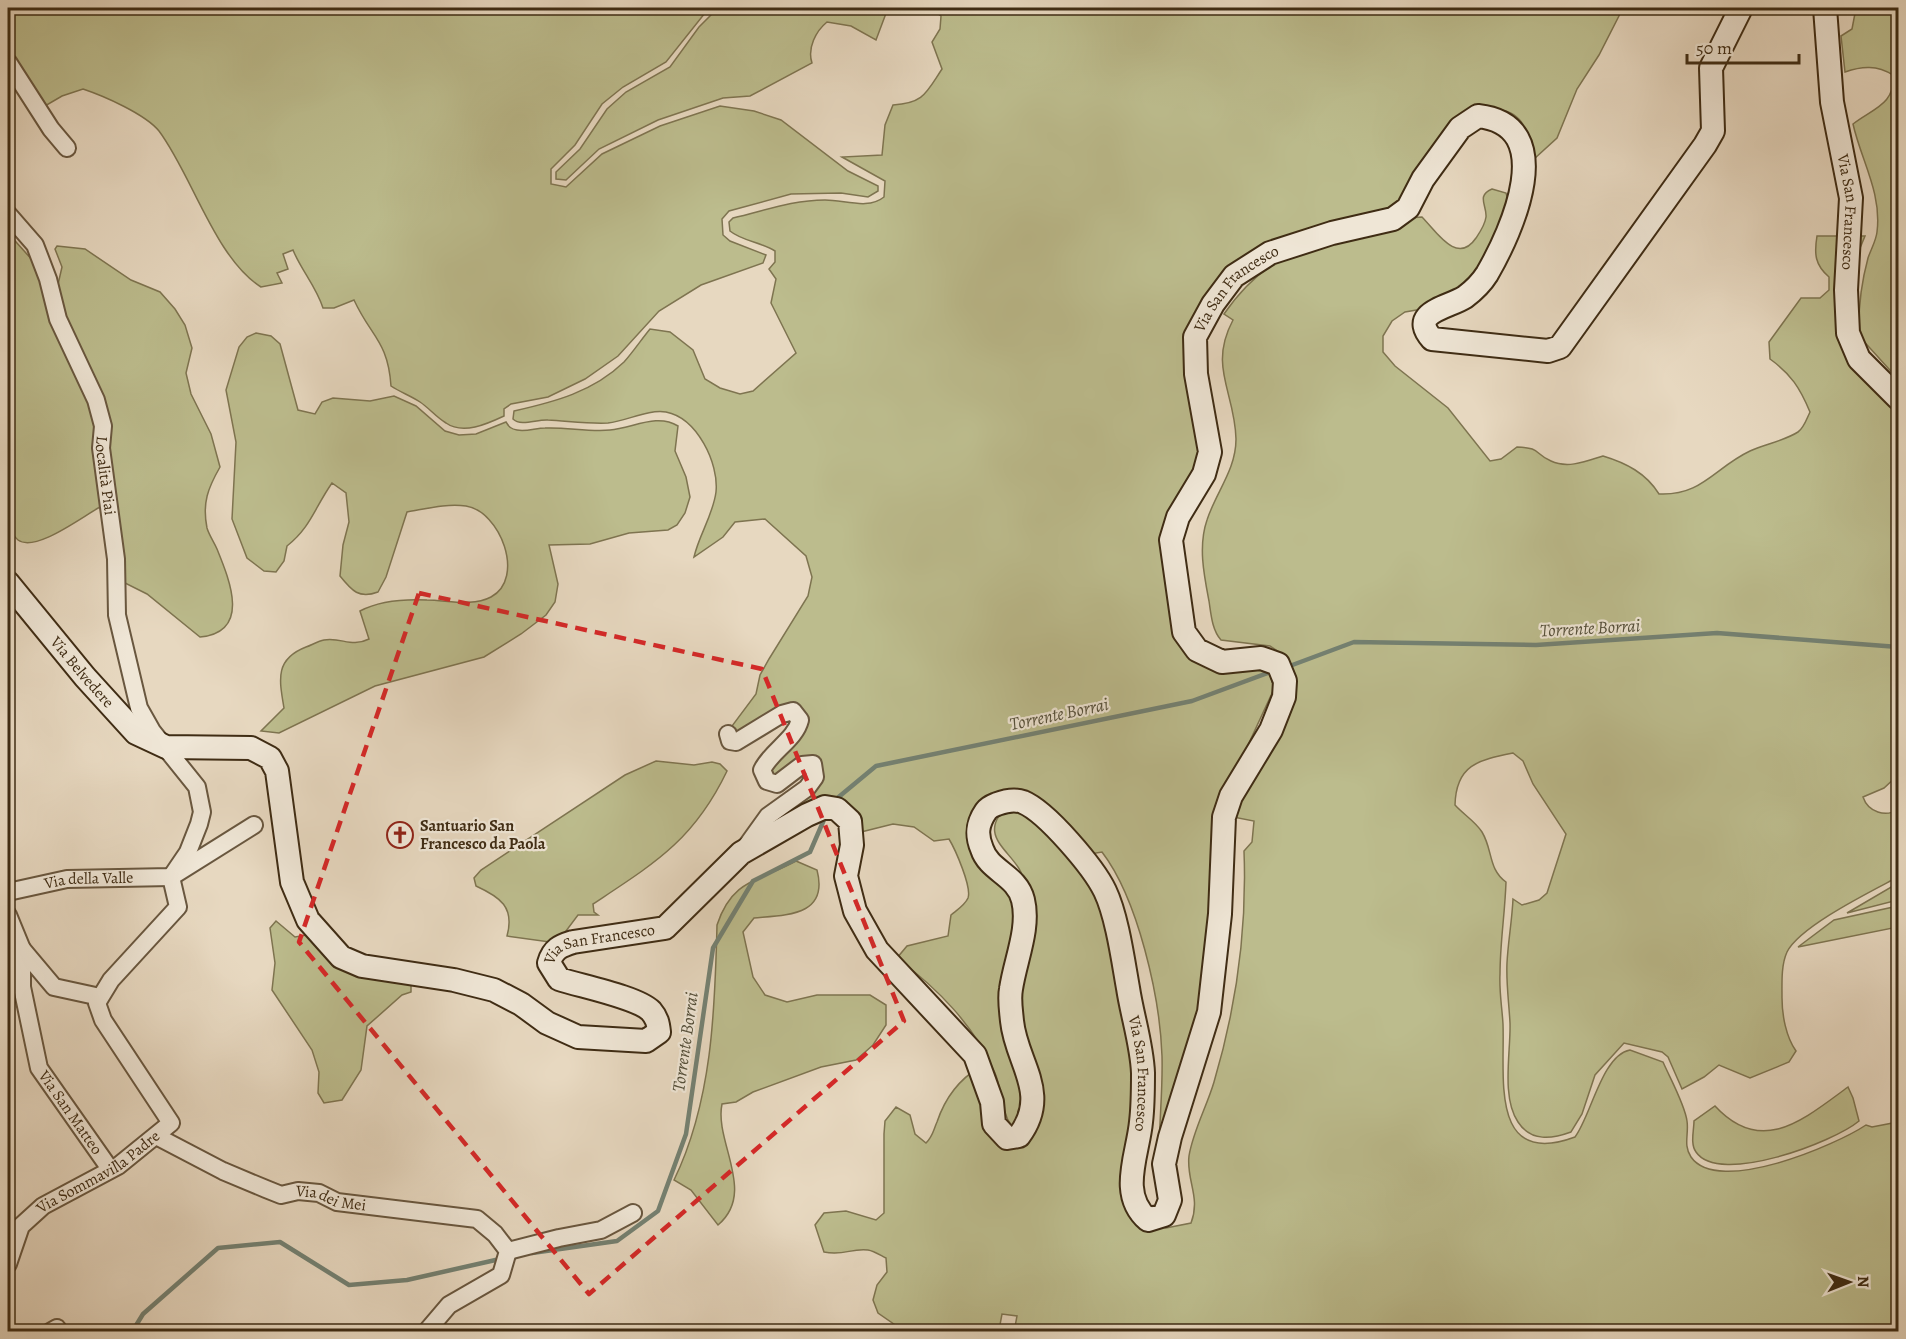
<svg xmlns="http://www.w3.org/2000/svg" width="1906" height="1339" font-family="Alegreya,serif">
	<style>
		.green { fill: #bcbc8d; stroke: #7e7450; stroke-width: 1.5 }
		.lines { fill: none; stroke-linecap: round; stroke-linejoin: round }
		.stream { stroke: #748172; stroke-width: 4.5 }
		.street-casing { stroke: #69573f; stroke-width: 20 }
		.secondary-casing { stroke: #3f2c14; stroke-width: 26 }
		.street { stroke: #efe6d6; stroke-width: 16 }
		.secondary { stroke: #efe6d6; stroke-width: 22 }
		.marked { fill: none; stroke: #d62828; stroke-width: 4.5; stroke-dasharray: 12 8; stroke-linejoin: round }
		.labels { text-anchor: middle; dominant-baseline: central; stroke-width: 4.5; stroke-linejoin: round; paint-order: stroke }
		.street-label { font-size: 16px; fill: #3f2c14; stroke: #efe6d6 }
		.poi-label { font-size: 16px; font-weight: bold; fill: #3f2c14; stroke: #efe6d6; text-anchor: start }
		.water-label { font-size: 18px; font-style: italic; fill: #55503b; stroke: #efe6d6 }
	</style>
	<rect width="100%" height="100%" fill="#e7d8c0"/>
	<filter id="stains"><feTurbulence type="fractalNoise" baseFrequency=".00333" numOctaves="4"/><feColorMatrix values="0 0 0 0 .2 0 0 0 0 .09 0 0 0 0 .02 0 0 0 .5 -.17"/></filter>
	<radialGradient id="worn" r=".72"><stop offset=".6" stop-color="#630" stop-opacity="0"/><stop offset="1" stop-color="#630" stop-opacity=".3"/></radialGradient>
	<g class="green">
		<path d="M8,8H709L666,62L623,87L602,104L575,145L551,169V184L566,187L602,154L660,126L720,106L754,111L781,120L848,171L878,186V191L868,197L841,193L791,194L729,211L722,219L723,235L730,241L766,255L763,263L701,285L659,311L618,356L585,379L548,397L511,404L504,409V416C487,424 463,435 446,423C436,417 429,408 420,402C411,396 400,392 391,386C388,341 371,337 354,300L334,308H323C316,286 301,270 293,250L283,254L288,269L277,273L282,283L261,287C215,258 192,175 159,131C145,114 104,96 83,89L62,96L45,106L8,50Z"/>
		<path d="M718,8H888L876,40L851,26L827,22C816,31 807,48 812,63L750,96L723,98L658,120L599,149L566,180L556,179V172L580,149L607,109L626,92L670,67L699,27Z"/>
		<path d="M930,8H1623L1599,55L1577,89L1557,138L1534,159C1528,117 1514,105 1471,109L1403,203L1257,260L1202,336L1212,418L1181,538L1196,641L1234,665L1269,671L1274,689L1236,771L1219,949L1159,1156C1159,1123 1163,1090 1162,1056C1160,997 1138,899 1102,852L1090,854L1001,795L985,841L1014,886L1016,1070L1024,1107L1016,1126L1011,1125C1001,1111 1002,1090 995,1073C974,1025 938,989 897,958L907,946L948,936L951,915C957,910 965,905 968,898C972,887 955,849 949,839L934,841L914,827L893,824L849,835L845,811L779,822L778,814L818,764L777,777L769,774L798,709L732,737L729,730L756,694L760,675L769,659L808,596L812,577L806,556L765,519L735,522L723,537L694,557C699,535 713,515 716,492C719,463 697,418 666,412C648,409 627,421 608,423C588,424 568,421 548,420C537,419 521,427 513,419L514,411C554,402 593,392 624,362C633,352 641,340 650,329L670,332L693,350L705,379L720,388L740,394L753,391L796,353L771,303L776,279L769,269L775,262V251C761,242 742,241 730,231L729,222L733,218C764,211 792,200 825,200C845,200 868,210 884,197L885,181L842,157L882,155L885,125L893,105C924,103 926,93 942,69L932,42L940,29L941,16Z"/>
		<path d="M1856,8H1898V379L1859,336C1858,310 1861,284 1868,258C1871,249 1876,241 1877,232C1882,193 1861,160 1853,124C1872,109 1896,104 1893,75C1877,65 1862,66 1845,72L1841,36L1852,29Z"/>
		<path d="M1492,189L1506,193L1509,203L1482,275L1428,308L1405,312L1392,321L1383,336V352L1395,366L1448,408L1490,461L1501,459L1517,447C1542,448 1533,453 1551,461C1568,469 1587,461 1603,456C1626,463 1646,473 1659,494C1702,496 1714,468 1750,451C1765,444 1784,441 1798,432C1804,428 1807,418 1810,412C1800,388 1791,374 1770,359L1769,342L1801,298H1820L1829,290V277C1815,265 1814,254 1817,236H1865L1858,253L1846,329L1898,393V775L1884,788L1863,797C1868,812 1886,818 1898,809V877C1872,891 1800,926 1787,952C1781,965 1782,983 1782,998C1782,1015 1786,1037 1796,1051L1789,1062L1750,1078L1719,1065L1704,1077L1682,1089L1668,1057L1662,1052L1624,1043L1595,1075L1582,1114L1571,1132C1552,1139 1531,1142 1518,1122C1501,1097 1511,1051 1510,1023C1509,1003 1506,983 1507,963C1508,942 1512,921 1513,899L1522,905L1539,900L1547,893L1566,834L1533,784L1523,761L1513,753C1478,760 1456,765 1455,805C1463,814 1476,822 1482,832C1493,850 1488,869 1506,882C1505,913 1500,943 1500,974C1499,991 1502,1007 1503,1024C1505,1076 1489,1169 1575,1137C1591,1116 1602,1055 1630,1050L1663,1062C1670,1078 1685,1105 1687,1121C1689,1134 1683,1145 1691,1157C1718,1196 1836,1145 1866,1125L1872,1127L1898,1122V1331L1014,1332L1017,1316L1002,1314L999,1330L1004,1331H904L878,1313L873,1300L877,1285L887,1272L886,1258C880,1255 874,1251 868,1250C851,1248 844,1256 824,1252L815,1225L824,1213L846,1211L876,1220L884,1213V1134L885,1121L896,1107L910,1115L915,1134L926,1143C933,1136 933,1131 937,1122C945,1098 958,1080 980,1067L995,1122L1023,1136C1021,1101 1017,1065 1018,1030C1018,982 1026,932 1024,884C1023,853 967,839 1012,802L1082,861L1125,962L1138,1183L1155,1225L1166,1228L1191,1223C1201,1197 1186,1180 1189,1156C1193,1131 1207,1106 1214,1082C1236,1008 1247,928 1244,851L1252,842L1254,821L1233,817L1266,737L1285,656L1270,646L1221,640C1212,630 1211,614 1209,601C1204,575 1198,546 1207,520C1216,492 1236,470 1236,439C1235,392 1208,367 1233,320L1224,314C1264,256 1303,247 1368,229C1385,225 1404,217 1422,217C1436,231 1457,266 1476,238C1480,232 1485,225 1486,217C1487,205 1476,196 1492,189Z"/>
		<path d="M8,233L34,262L95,411L102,506C84,515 36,553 18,540C14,537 10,529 8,525Z"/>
		<path d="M57,246L85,249L131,280L160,292L175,309L185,325L192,348L186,373L191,394L211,434L220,467C208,488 202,503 207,528C209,535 214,542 217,549C230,581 251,632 200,637L147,594L123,582L105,445L56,293L62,267L55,249Z"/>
		<path d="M256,333L271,336L280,344L298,410L315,414L322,402L333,398L370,401L394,396L416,406L445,431L459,435L476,434L506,422C509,427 511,429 517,430C526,432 536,428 545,428C567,427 588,432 610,430C633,428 657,413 678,426L675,451L686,477L690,497L685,513L677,525L668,530L629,533L590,544L549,545L558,584L555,602L546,615L521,634L484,657L375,686L279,733L261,731L284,708C279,679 275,659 306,647C312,645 318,641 324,640C342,637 351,648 369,639L360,611C379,601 405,599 427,600C447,600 472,607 491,597C526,578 500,511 466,506C447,503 425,509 407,512L386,577L378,592C359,599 352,591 340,576L343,545L349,522L346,493L332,483C315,507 311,527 287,546L284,561L276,572L264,571L247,558L232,519L236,442L226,390L239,347L247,337Z"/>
		<path d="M656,761L694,765L712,762L720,764L727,771C694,840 655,863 593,904L594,912L598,915H578L557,943L507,936C515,907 500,897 476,886L474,878L481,870L625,775Z"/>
		<path d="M796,861L817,870C829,916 787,915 754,918L743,932L753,977L765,995L787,1002L817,995H870L886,1005V1025L873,1045L856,1060L821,1067L753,1092L736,1102L722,1104C714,1142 757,1192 718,1225L691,1190L674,1180C712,1102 715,1011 717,925C732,879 759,881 796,861Z"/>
		<path d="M1898,883V900L1847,913Z"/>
		<path d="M1898,906V927L1798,947L1834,920Z"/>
		<path d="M276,921L295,937L312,934L411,982V992L402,995L367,1026L361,1070L342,1100L324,1103L318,1093L319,1072L312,1050L272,990L275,963L270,928Z"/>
		<path d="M1848,1087L1853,1098L1859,1121C1834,1142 1719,1186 1696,1152C1690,1144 1694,1130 1694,1121L1715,1106C1762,1157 1804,1119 1848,1087Z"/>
	</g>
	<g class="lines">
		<g class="stream">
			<path d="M1287,667L1354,642L1536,645L1717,633L1898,647"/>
			<path d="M835,800L876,766L1192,701L1273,671"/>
			<path d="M532,1253L617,1241L658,1211L686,1134L713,948L753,881L810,852L826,815"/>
			<path d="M132,1332L143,1314L218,1248L280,1242L349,1285L407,1280L500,1259"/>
		</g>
		<defs>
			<g id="street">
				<path d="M8,62L51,129L67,148"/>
				<path id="s1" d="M8,214L35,245L48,279L58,319L96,400L103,426L101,448L116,559L117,615L139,708L152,731L197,787L202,812L199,824L188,852L171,877"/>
				<path d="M728,734L730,741L736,742L782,714L793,711L800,720C795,740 771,751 762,770L767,781L777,784L802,765L813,764L815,777L807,788L768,816L745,848"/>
				<path id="s2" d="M8,892L67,879L171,877L254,825"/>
				<path id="s3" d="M8,915L22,949V987L39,1068L110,1169"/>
				<path d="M22,949L54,987L100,997"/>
				<path id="s4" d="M156,1136L223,1171L266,1189L281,1195L298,1191L319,1193L337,1202L477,1219L495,1234L508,1251L501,1275L449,1305L426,1332"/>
				<path d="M508,1251L559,1238L601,1230L633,1213"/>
				<path id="s5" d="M8,1264L21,1226L43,1206L118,1166L171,1123L103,1020L97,1003L111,980L178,907L171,877"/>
				<path d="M50,1332L57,1328"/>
			</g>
			<g id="secondary">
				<path id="s6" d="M1825,8L1832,102L1851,198L1846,290L1848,333L1859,359L1898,398"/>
				<path id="s7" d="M8,583L85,677L136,733L166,747L251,748L270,758L277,771L292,882L308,920L341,957L362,966L454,980L494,990L521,1004L547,1023L578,1037L646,1041L659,1032C658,1023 657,1018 651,1011C637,997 580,986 559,979L549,963C553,949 560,946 573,942L665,928L741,853L807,815L825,807L837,809L850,821L852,845L846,876L855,911L877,950L975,1055L992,1102L994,1124L1007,1138L1019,1136C1051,1093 1016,1063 1012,1021C1011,1010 1009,999 1011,989C1015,961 1030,928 1023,900C1017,875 989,871 982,849C976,835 977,824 986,811C989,807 992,806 997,804C1005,801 1015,799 1023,802C1047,812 1094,868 1105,891C1117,916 1123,960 1128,988C1132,1015 1142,1045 1143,1073C1143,1089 1143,1106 1141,1122C1138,1155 1118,1194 1148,1220L1164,1215L1170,1200L1164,1164L1170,1137L1209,1012L1220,914L1224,817L1231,796L1271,730L1284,697L1285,681L1278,664L1261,658L1222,662L1197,650L1184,632L1171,540L1178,517L1204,474L1210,452L1196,374L1195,337L1213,304L1234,276L1270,253L1332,233L1393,219L1408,208L1423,179L1460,128L1478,116C1560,125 1512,231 1487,274C1482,282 1473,291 1465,297C1448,308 1408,312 1432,339L1548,351L1560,347L1705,145L1713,131L1711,68L1741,8"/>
			</g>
		</defs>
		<use href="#street" class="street-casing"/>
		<use href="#secondary" class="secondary-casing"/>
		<use href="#street" class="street"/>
		<use href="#secondary" class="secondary"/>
	</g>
	<path class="marked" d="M419,593L762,669L904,1021L589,1294L299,942Z"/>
	<defs>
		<symbol id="church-ring" viewBox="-11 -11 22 22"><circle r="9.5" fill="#efe6d6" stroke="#8f2418" stroke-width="1.5"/><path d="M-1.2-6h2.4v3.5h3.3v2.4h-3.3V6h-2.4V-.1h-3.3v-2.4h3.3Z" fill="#8f2418"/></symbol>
	</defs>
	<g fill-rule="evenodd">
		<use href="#church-ring" x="385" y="820" width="30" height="30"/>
	</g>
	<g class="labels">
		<g class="street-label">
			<text stroke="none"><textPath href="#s6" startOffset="206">Via San Francesco</textPath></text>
			<text stroke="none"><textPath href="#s7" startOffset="3698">Via San Francesco</textPath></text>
			<text stroke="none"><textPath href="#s1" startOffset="285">Località Piai</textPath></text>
			<text stroke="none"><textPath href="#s7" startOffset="116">Via Belvedere</textPath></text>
			<text stroke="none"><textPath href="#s2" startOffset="82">Via della Valle</textPath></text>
			<text stroke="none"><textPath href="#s7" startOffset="1090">Via San Francesco</textPath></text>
			<text stroke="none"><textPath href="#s7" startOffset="2474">Via San Francesco</textPath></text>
			<text stroke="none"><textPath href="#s3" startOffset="212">Via San Matteo</textPath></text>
			<text stroke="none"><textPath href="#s5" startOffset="135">Via Sommavilla Padre</textPath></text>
			<text stroke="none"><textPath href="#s4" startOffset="190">Via dei Mei</textPath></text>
		</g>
		<g class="poi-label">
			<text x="420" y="826">Santuario San<tspan x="420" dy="18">Francesco da Paola</tspan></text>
		</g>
		<g class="water-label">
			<text transform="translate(1590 628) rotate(-3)">Torrente Borrai</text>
			<text transform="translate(1059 714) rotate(-12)">Torrente Borrai</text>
			<text transform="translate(685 1042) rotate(-82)">Torrente Borrai</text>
		</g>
	</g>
	<rect width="1906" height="1339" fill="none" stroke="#e7d8c0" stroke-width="30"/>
	<rect x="9" y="9" width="1888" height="1321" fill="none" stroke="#3f2c14" stroke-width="3"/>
	<rect x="15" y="15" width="1876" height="1309" fill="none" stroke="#3f2c14" stroke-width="1.5"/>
	<g transform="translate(1849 1282) rotate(89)" stroke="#efe6d6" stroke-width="4.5" paint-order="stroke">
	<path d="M0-4.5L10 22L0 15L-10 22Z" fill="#3f2c14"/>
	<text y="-9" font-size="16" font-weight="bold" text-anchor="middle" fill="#3f2c14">N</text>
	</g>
	<path d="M1687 54v9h112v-9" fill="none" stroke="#3f2c14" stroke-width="3"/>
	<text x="1696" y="54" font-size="18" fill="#3f2c14" stroke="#efe6d6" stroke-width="4.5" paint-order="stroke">50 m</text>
	<rect width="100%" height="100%" filter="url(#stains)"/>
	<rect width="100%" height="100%" fill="url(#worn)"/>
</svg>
